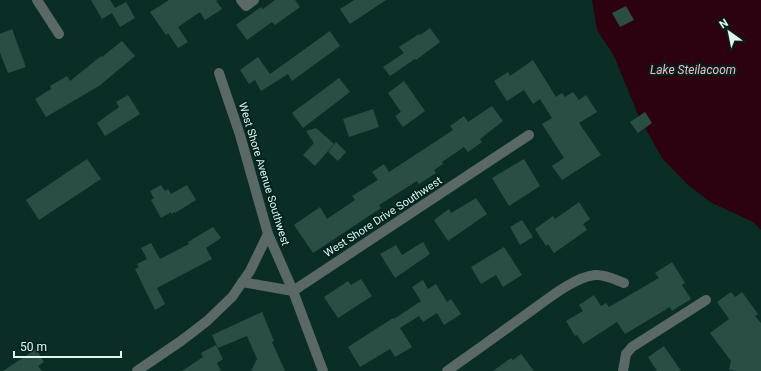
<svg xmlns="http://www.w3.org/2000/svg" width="761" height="371" font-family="Roboto,sans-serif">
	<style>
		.water { fill: #2d0210 }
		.building { fill: #2b4e44 }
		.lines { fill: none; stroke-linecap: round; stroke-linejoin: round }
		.minor { stroke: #5a6965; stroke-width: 10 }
		.labels { text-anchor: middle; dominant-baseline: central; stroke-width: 4; stroke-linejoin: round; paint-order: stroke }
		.street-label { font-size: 11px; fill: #e3f6f0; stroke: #00241d }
		.water-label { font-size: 12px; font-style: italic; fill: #fcb6c5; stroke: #00241d }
	</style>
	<rect width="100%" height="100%" fill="#0a2e26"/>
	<path class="water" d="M592,0H761V230L753,222L710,202L687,184L662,158L639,117L614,56L597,30Z"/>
	<g class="building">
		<path d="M91,0H110L115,8L126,2L135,18L120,27L112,13L102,19Z"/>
		<path d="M169,0H218L216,1L222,9L205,20L200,12L178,27L188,42L178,48L168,33L166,35L150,12Z"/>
		<path d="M275,0H295L300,7L275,25L272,22L247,40L236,25L261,7L263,9Z"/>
		<path d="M354,0H386L350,24L340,9Z"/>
		<path d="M626,6L634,20L620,27L612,13Z"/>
		<path d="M430,28L440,42L416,60L415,59L390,76L383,67L404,53L399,47L419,34L420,35Z"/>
		<path d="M12,29L26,67L8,73L0,53V34Z"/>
		<path d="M330,31L340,46L292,81L288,74L261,91L255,80L249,84L240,70L258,57L270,74Z"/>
		<path d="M122,41L135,56L99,86L46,117L35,99L51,89L50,86L67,76L70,81L101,56L102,57Z"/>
		<path d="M533,60L556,97L562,93L565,97L573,92L579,100L586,95L597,112L579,123L601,155L562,180L552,166L564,158L542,124L552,118L540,99L533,104L524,90L507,101L494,81L508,72L510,76Z"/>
		<path d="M339,78L350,92L303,128L292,113Z"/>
		<path d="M404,81L425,111L403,127L395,116L401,112L388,93Z"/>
		<path d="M128,95L140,114L105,136L97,123L119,107L116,102Z"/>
		<path d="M492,106L503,121L480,139L482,142L468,152L464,147L442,162L443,164L434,170L436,173L419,184L417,181L379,205L381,208L313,253L294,225L320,207L327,219L355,200L352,196L378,180L372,172L384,164L389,172L453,130L450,126L464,116L468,122Z"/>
		<path d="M373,109L379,127L349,137L343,119Z"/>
		<path d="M645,112L652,123L638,133L630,122Z"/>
		<path d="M316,128L334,144L315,166L303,155L314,143L306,131Z"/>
		<path d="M336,142L346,152L338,161L328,152Z"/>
		<path d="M87,159L101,179L39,220L26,200Z"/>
		<path d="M524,159L540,186L509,206L492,178Z"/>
		<path d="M161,185L165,191L168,189L171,194L187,185L196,200L175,213V212L171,214V212L161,218L151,200L154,198L150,191Z"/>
		<path d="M476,198L487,214L448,241L434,220L449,209L451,213Z"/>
		<path d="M579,202L590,219L583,224L587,230L554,253L548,244L546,246L535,229L553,216L555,219Z"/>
		<path d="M522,220L533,237L520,245L510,227Z"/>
		<path d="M213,227L221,238L206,248L212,259L157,288L165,304L155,310L135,269L139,267L137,264L147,259L141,248L151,243L160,259L189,244L188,242Z"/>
		<path d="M423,242L430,254L395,278L380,254L396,245L402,255Z"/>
		<path d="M504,247L522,275L503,287L496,275L481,284L471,267Z"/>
		<path d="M672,262L685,283L682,285L691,299L672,311L670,307L625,334L617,322L583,344L577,335L575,336L566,321L583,311L579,305L594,295L601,306L606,303L609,307L659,278L655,273Z"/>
		<path d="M361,279L372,296L338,318L324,297L348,281L351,285Z"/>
		<path d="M423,280L428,289L436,284L447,302L451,299L461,314L444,325L437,313L423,322L419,316L400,328L412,347L395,357L390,349L360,367L348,347L393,318L394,319L421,301L412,287Z"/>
		<path d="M731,292L735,297L742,292L758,314L755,316L761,323V371H737L729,370L731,361L710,333L729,319L717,302Z"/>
		<path d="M262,312L274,341L272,342L285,371H251L257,359L247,336L218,348L212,335Z"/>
		<path d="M216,345L223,359L217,363L221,371H182L203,357L201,353Z"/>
		<path d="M664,346L681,371H657L648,357Z"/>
		<path d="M36,349L44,362L38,366L42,371H3Z"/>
		<path d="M521,354L534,371H493L511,358L513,360Z"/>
	</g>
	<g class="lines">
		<g class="minor">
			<path d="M37,0L59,34"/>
			<path d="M241,0L246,6L254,0"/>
			<path d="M219,73L240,135L268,234L293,291L323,371"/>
			<path d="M242,282L293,291L529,135"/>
			<path d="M137,371L181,341L207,321L232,297L250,271L268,234"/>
			<path d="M447,371C473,353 499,334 524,316C543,303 573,277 595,275C605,274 616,280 624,283"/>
			<path d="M623,371L626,354L632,347L706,300"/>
		</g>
	</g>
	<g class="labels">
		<g class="street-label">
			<text transform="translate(264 174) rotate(73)">West Shore Avenue Southwest</text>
			<text transform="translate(383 217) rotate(-33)">West Shore Drive Southwest</text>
		</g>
		<g class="water-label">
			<text x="693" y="70">Lake Steilacoom</text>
		</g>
	</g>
	<g transform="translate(729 32) rotate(327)" stroke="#00241d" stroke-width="3" paint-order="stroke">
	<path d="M0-3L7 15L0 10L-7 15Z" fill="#e3f6f0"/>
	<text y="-6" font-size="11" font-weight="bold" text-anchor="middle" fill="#e3f6f0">N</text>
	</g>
	<path d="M14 351v6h107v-6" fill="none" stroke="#e3f6f0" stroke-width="2"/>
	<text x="20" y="351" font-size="12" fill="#e3f6f0" stroke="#00241d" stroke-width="3" paint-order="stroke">50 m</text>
</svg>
